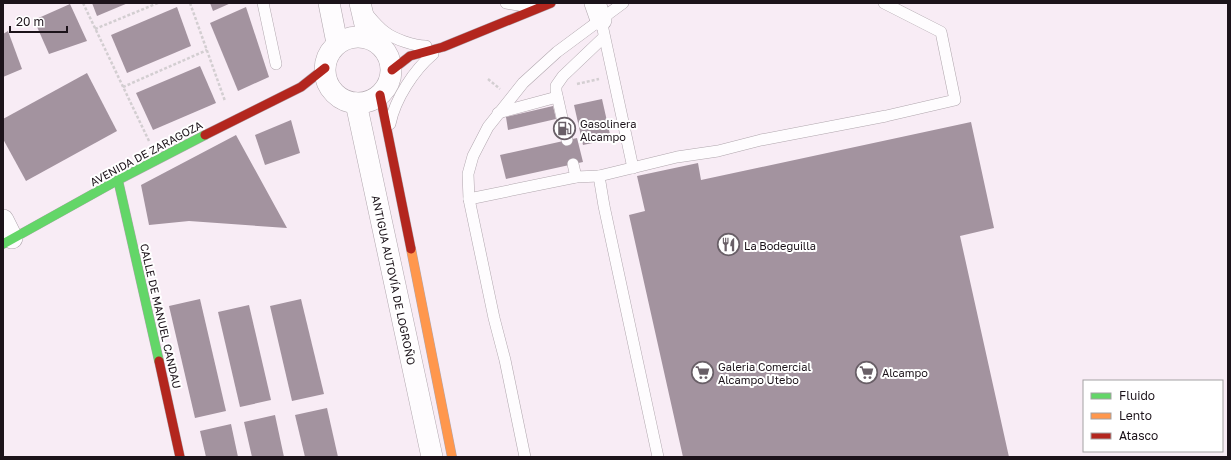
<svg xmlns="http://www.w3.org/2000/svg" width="1231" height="460" font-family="'Golos Text',sans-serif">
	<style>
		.building { fill: #a3939f }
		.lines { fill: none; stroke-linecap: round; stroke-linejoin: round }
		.lane-casing { stroke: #b0a6ad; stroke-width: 12 }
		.street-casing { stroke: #b0a6ad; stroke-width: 22 }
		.fast-casing { stroke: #b0a6ad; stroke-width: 10 }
		.slow-casing { stroke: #b0a6ad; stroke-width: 10 }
		.jam-casing { stroke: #b0a6ad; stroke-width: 10 }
		.path { stroke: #d3ced1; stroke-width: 2.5; stroke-dasharray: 3 2; stroke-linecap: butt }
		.lane { stroke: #fefcfe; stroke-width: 11 }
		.street { stroke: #fefcfe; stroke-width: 21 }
		.fast { stroke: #63d668; stroke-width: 9 }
		.slow { stroke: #ff974d; stroke-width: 9 }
		.jam { stroke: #b3261e; stroke-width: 9 }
		.labels { text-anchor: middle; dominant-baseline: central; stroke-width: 4; stroke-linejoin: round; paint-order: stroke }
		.poi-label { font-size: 11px; fill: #1c131a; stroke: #fff; text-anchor: start }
		.street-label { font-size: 11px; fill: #1c131a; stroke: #fff }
	</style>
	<rect width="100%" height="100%" fill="#f8ecf5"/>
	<g class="building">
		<path d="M92,3H128L97,16Z"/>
		<path d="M210,3H231L213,11Z"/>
		<path d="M70,4L87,41L49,54L34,20Z"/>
		<path d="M177,7L191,46L127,73L111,35Z"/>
		<path d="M246,7L269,77L238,91L210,23Z"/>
		<path d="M8,31L22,69L3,77V34Z"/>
		<path d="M200,66L216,103L153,130L136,93Z"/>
		<path d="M87,73L117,131L26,181L3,139V119Z"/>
		<path d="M602,99L611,139L583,145L574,105Z"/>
		<path d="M553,106L556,119L508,130L506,117Z"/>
		<path d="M291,120L300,153L265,165L255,135Z"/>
		<path d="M971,122L994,228L960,236L1009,457H683L629,215L645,211L637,176L698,163L701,180Z"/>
		<path d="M236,135L287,228L189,221L149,225L141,185Z"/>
		<path d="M577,138L583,162L506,179L500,155Z"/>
		<path d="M200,299L226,411L195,418L169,306Z"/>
		<path d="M301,299L324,394L292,401L270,306Z"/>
		<path d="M249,305L271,400L240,407L218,312Z"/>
		<path d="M327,408L338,457H305L295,415Z"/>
		<path d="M275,415L284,457H252L244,422Z"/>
		<path d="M231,424L238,457H206L200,431Z"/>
	</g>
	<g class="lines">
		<defs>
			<g id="lane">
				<path d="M263,3L276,64"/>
				<path d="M506,3L531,7"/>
				<path d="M365,11C371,18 377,26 385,32C394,39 414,46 426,46"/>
				<path d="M601,20L633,168"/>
				<path d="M498,113L557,97"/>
				<path d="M390,124C395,99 414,70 433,54"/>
				<path d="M567,140L556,91V86L563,76L604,37"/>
				<path d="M573,164L576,177"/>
				<path d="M469,199L576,177L599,176"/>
				<path d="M525,457L505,360L494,318L469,199L468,174L473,156L488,127L523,83L557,52L623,3"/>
				<path d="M658,457L604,206L599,176L677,157L718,151L761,140L886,116L955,100L941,32L884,3"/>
			</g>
			<g id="street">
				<path d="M329,3L337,43"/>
				<path d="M360,3L368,37"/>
				<path d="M595,3L601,20"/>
				<circle cx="358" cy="70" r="33"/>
				<path d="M356,103L432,457"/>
				<path d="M3,220L12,238"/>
			</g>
			<g id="fast">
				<path d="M118,180L159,361"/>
				<path d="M3,244L118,180L205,135"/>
			</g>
			<path id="slow" d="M411,249L452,457"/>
			<g id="jam">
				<path d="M392,70L410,56L443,47L551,3"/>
				<path d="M380,95L411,249"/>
				<path d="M205,135L301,87L325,68"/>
				<path d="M159,361L180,457"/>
			</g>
		</defs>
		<use href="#lane" class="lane-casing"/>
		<use href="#street" class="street-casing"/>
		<use href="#fast" class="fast-casing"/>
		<use href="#slow" class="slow-casing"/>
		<use href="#jam" class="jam-casing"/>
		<g class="path">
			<path d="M83,3L149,141"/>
			<path d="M190,3L225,101"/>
			<path d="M95,29L158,3"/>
			<path d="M488,79L500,89"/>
			<path d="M577,84L599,79"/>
			<path d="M123,87L207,50"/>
		</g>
		<use href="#lane" class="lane"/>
		<use href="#street" class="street"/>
		<use href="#fast" class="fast"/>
		<use href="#slow" class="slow"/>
		<use href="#jam" class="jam"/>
	</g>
	<defs>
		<symbol id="fuel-ring" viewBox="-11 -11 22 22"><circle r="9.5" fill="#fff" stroke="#695f67" stroke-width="1.5"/><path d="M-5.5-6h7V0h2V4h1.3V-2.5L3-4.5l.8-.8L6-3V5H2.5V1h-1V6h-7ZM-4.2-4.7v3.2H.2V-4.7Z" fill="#695f67"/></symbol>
		<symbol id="restaurant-ring" viewBox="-11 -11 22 22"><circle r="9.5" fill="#fff" stroke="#695f67" stroke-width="1.5"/><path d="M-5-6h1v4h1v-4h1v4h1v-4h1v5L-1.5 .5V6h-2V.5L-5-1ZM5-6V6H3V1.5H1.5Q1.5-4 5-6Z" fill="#695f67"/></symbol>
		<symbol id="supermarket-ring" viewBox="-11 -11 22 22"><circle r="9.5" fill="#fff" stroke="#695f67" stroke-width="1.5"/><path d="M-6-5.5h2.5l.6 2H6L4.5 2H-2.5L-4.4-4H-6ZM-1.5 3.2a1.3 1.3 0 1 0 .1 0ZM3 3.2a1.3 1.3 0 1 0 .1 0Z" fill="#695f67"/></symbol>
	</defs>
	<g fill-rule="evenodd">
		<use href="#fuel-ring" x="552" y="116" width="25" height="25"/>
		<use href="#restaurant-ring" x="716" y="232" width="25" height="25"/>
		<use href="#supermarket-ring" x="690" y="360" width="25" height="25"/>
		<use href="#supermarket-ring" x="854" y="360" width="25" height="25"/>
	</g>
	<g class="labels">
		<g class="poi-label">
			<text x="580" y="123">Gasolinera<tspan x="580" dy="13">Alcampo</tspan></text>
			<text x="744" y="245">La Bodeguilla</text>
			<text x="718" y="366">Galeria Comercial<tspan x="718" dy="13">Alcampo Utebo</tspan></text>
			<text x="882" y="372">Alcampo</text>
		</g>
		<g class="street-label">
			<text transform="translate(146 153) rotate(-28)">AVENIDA DE ZARAGOZA</text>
			<text transform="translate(394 280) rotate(78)">ANTIGUA AUTOVÍA DE LOGROÑO</text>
			<text transform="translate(161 316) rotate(77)">CALLE DE MANUEL CANDAU</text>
		</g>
	</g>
	<rect width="1231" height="460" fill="none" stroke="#1c131a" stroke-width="8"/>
	<rect x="1083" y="380" width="140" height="72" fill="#ffffff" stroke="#a4a1a3"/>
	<rect x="1091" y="393" width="20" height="6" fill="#63d668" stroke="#a4a1a3"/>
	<text x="1119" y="400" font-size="12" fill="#1c131a">Fluido</text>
	<rect x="1091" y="413" width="20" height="6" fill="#ff974d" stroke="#a4a1a3"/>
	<text x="1119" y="420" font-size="12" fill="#1c131a">Lento</text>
	<rect x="1091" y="433" width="20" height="6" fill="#b3261e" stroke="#a4a1a3"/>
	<text x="1119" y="440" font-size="12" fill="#1c131a">Atasco</text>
	<path d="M10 26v6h57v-6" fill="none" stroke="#1c131a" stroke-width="2"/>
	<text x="16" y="26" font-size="12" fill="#1c131a" stroke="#ffffff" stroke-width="3" paint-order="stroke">20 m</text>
</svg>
